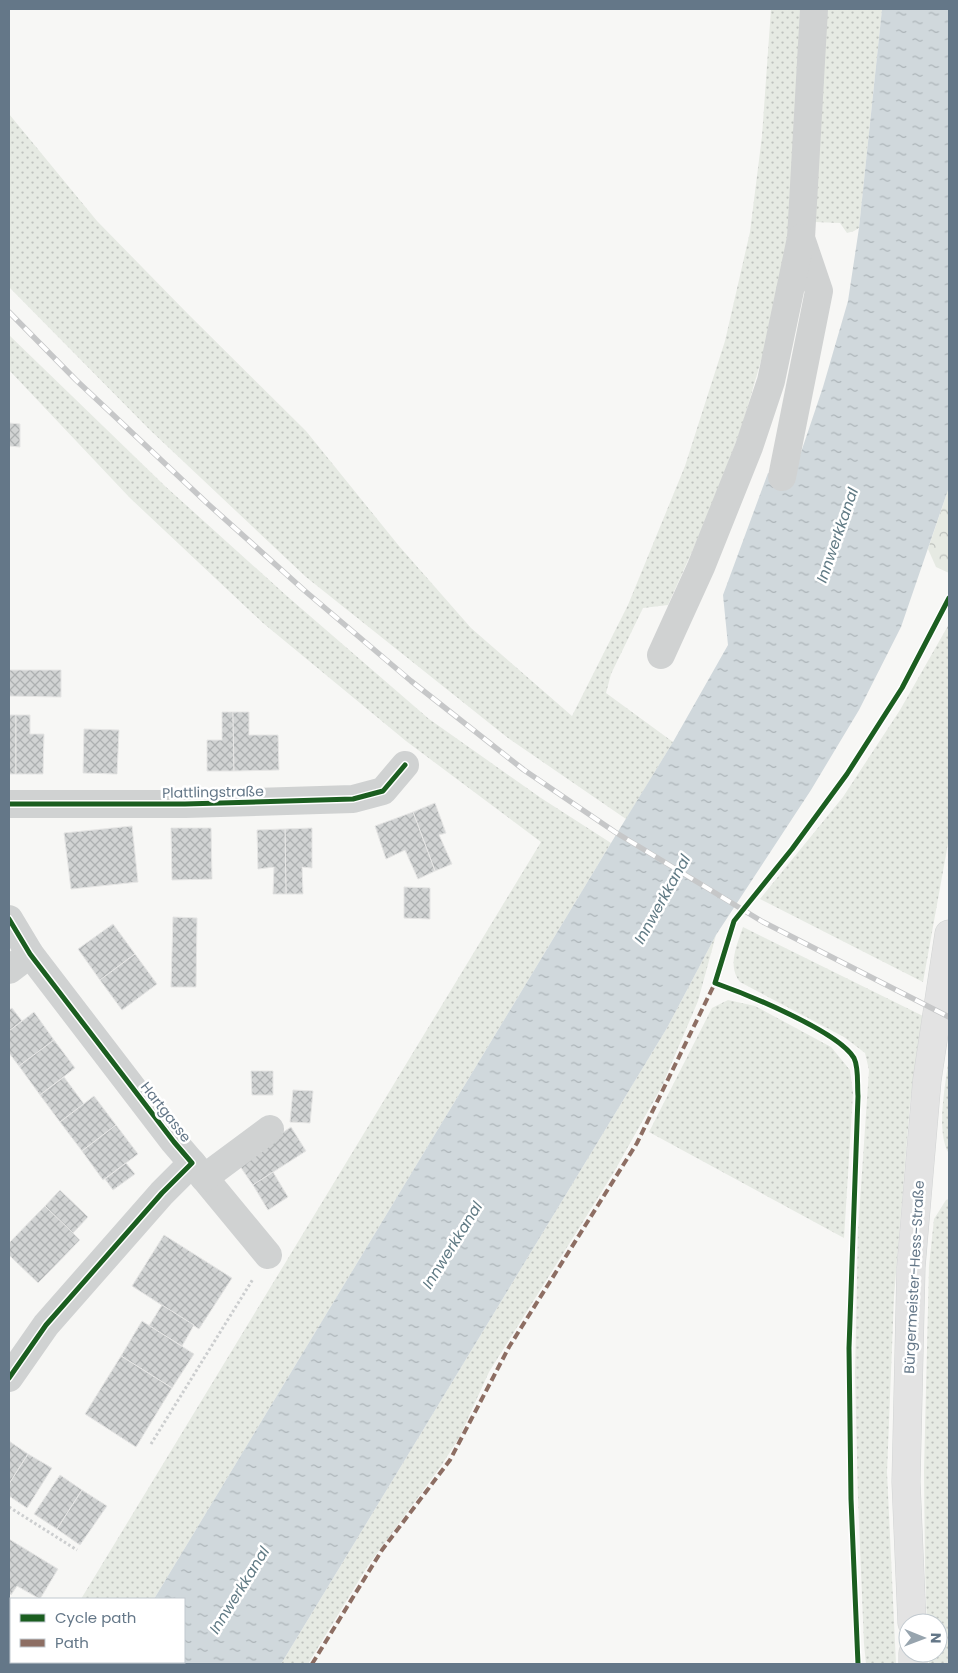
<svg xmlns="http://www.w3.org/2000/svg" width="958" height="1673" font-family="Poppins,sans-serif">
	<style>
		.grass { fill: url(#grass-dots) }
		.forest { fill: url(#forest-crowns) }
		.water { fill: url(#water-ripples) }
		.building { fill: url(#building-cross-hatch); stroke: #e6e6e5 }
		.lines { fill: none; stroke-linecap: round; stroke-linejoin: round }
		.major-casing { stroke: #d2d4d4; stroke-width: 29 }
		.path { stroke: #cccecf; stroke-width: 3; stroke-dasharray: 2.5 2.5; stroke-linecap: butt }
		.minor { stroke: #d0d2d2; stroke-width: 28 }
		.major { stroke: #e3e3e3; stroke-width: 28 }
		.rail-casing { stroke: #c6c7c8; stroke-width: 5.5 }
		.rail { stroke: #fff; stroke-width: 4; stroke-dasharray: 11; stroke-linecap: butt }
		.quiet { stroke: #8d6e63; stroke-width: 4; stroke-dasharray: 8 4; stroke-linecap: butt }
		.cycleway-casing { stroke: #fff; stroke-width: 8 }
		.cycleway { stroke: #1b5e20; stroke-width: 5 }
		.labels { text-anchor: middle; dominant-baseline: central; stroke-width: 5; stroke-linejoin: round; paint-order: stroke }
		.street-label { font-size: 14px; fill: #647788; stroke: #fff }
		.water-label { font-size: 15px; font-style: italic; fill: #607a84; stroke: #fff }
	</style>
	<defs>
		<pattern id="grass-dots" width="8" height="8" patternUnits="userSpaceOnUse" patternTransform="scale(1.25)"><rect width="8" height="8" fill="#e6eae3"/><path d="M2 2h.1M6 6h.1" fill="none" stroke="#bec2be" stroke-width="1.8" stroke-linecap="round"/></pattern>
		<pattern id="forest-crowns" width="20" height="18" patternUnits="userSpaceOnUse" patternTransform="scale(1.25)"><rect width="20" height="18" fill="#e6eae3"/><path d="M2 6a3 3 0 1 1 6 0M12 15a3 3 0 1 1 6 0" fill="none" stroke="#bec2be"/></pattern>
		<pattern id="water-ripples" width="26" height="14" patternUnits="userSpaceOnUse" patternTransform="scale(1.25)"><rect width="26" height="14" fill="#d0d8dc"/><path d="M2 4q2-2 4 0t4 0M15 11q2-2 4 0t4 0" fill="none" stroke="#acb4b8"/></pattern>
		<pattern id="building-cross-hatch" width="8" height="8" patternUnits="userSpaceOnUse" patternTransform="scale(1.25)"><rect width="8" height="8" fill="#d1d3d3"/><path d="M0 0l8 8M0 8l8-8" fill="none" stroke="#adb0b1"/></pattern>
	</defs>
	<rect width="100%" height="100%" fill="#f7f7f5"/>
	<g class="grass">
		<path d="M771,9H882L859,228L854,231L847,233L840,223L790,221L781,292L742,426L707,518L668,605L643,608L611,674L606,693L673,742L626,819L508,738L306,577L149,429L9,287V114L97,221L188,314L306,431L399,546L471,628L572,716L628,605L685,466L725,341L750,232L762,136Z"/>
		<path d="M9,335L166,487L288,597L429,719L541,798L611,843L154,1599H81L541,842L406,741L263,623L130,498L9,370Z"/>
		<path d="M949,624V838L923,982L760,899L843,797L900,710Z"/>
		<path d="M743,927L923,1016L910,1104L894,1297L887,1472L896,1664H866L864,1644L858,1498L855,1374L858,1231L869,1070L865,1053L844,1037L740,982C727,966 737,945 743,927Z"/>
		<path d="M716,935L698,1001L662,1086L614,1172L489,1372L459,1438L441,1466L367,1567L308,1664H281L667,1028Z"/>
		<path d="M728,1000L755,1006L831,1047L850,1070L853,1093L844,1238L649,1132L712,1008Z"/>
		<path d="M949,1062V1154C936,1132 945,1088 948,1064Z"/>
		<path d="M949,1199V1664H929V1653H938V1623H927L925,1570L924,1471L929,1266L934,1219L946,1200Z"/>
		<path d="M43,1662H117L115,1664H42Z"/>
	</g>
	<path class="forest" d="M949,487V573L936,567L928,549Z"/>
	<path class="water" d="M882,9H949V487L901,627L859,710L811,790L716,935L667,1028L281,1664H115L117,1662H184V1599H154L611,843L673,742L728,645L723,595L768,473L792,479L823,387L848,301L859,228Z"/>
	<g class="building">
		<path d="M9,423L20,424V447L9,446Z"/>
		<path d="M9,670H61V697L9,696Z"/>
		<path d="M222,712H233L234,771H207V740H222Z"/>
		<path d="M233,712H249V735H278L279,770L234,771Z"/>
		<rect x="9" y="715" width="7" height="59"/>
		<path d="M16,715H30V734H44L43,774H16Z"/>
		<path d="M84,729L119,730L117,774L83,773Z"/>
		<path d="M435,803L446,833L439,835L452,864L435,871L413,812Z"/>
		<path d="M413,812L435,871L418,879L405,850L386,859L375,826Z"/>
		<path d="M132,826L138,882L71,889L64,833Z"/>
		<path d="M171,828H211L212,879L172,880Z"/>
		<path d="M312,828V868L302,867L303,894H286L285,829Z"/>
		<path d="M285,829L286,894H273L274,867L258,869L257,830Z"/>
		<path d="M404,887L430,888V919L404,918Z"/>
		<path d="M173,917L197,918L196,987H171Z"/>
		<path d="M113,924L135,954L100,980L78,949Z"/>
		<path d="M135,954L157,984L122,1010L100,980Z"/>
		<path d="M12,1008L22,1021L9,1031V1010Z"/>
		<path d="M34,1012L54,1040L19,1066L9,1053V1031Z"/>
		<path d="M54,1040L75,1068L40,1095L19,1066Z"/>
		<path d="M251,1071H273V1095H252Z"/>
		<path d="M64,1077L84,1104L60,1122L40,1095Z"/>
		<path d="M293,1090L313,1091L310,1123L290,1122Z"/>
		<path d="M94,1096L116,1125L82,1151L60,1122Z"/>
		<path d="M116,1125L138,1154L103,1180L82,1151Z"/>
		<path d="M291,1127L306,1151L253,1185L237,1162Z"/>
		<path d="M126,1163L135,1174L113,1190L105,1179Z"/>
		<path d="M273,1172L288,1197L268,1210L253,1185Z"/>
		<path d="M60,1190L88,1217L73,1233L45,1206Z"/>
		<path d="M45,1206L80,1240L38,1283L9,1255V1243Z"/>
		<path d="M164,1235L232,1278L199,1329L132,1286Z"/>
		<path d="M162,1305L194,1325L182,1346L149,1326Z"/>
		<path d="M142,1321L194,1354L172,1388L121,1356Z"/>
		<path d="M121,1356L172,1388L136,1447L85,1414Z"/>
		<path d="M9,1441L28,1454L9,1484Z"/>
		<path d="M28,1454L52,1468L27,1508L9,1496V1484Z"/>
		<path d="M60,1475L82,1490L57,1529L34,1514Z"/>
		<path d="M82,1490L107,1506L80,1545L57,1529Z"/>
		<path d="M9,1539L58,1569L40,1599L17,1586L11,1595L9,1593Z"/>
	</g>
	<g class="lines">
		<defs>
			<g id="major">
				<path d="M912,1623L906,1482L911,1267L927,1080L949,934"/>
				<path d="M913,1653V1664"/>
			</g>
		</defs>
		<use href="#major" class="major-casing"/>
		<g class="path">
			<path d="M151,1444L253,1279"/>
			<path d="M9,1507L77,1550"/>
		</g>
		<g class="minor">
			<path d="M782,477L819,291L801,238L814,9"/>
			<path d="M661,655L701,567L749,447L771,381L801,238"/>
			<path d="M9,804H185L353,799L383,791L405,765"/>
			<path d="M9,919L30,954L174,1142L192,1163L162,1193L46,1325L9,1378"/>
			<path d="M9,970L30,954"/>
			<path d="M192,1163L268,1255"/>
			<path d="M204,1178L270,1129"/>
		</g>
		<use href="#major" class="major"/>
		<defs>
			<path id="rail" d="M9,312L76,380L208,504L305,591L411,681L524,770L615,832L763,922L949,1017"/>
		</defs>
		<use href="#rail" class="rail-casing"/>
		<use href="#rail" class="rail"/>
		<path class="quiet" d="M312,1664L382,1550L450,1460L509,1347L637,1143L715,983"/>
		<defs>
			<g id="cycleway">
				<path d="M9,804H185L353,799L383,791L405,765"/>
				<path d="M9,919L30,954L174,1142L192,1163L162,1193L46,1325L9,1378"/>
				<path d="M858,1664L851,1499L849,1348L858,1096C857,1085 859,1068 854,1058C838,1031 746,994 715,983L734,921L792,849L847,774L902,688L949,598"/>
			</g>
		</defs>
		<use href="#cycleway" class="cycleway-casing"/>
		<use href="#cycleway" class="cycleway"/>
	</g>
	<g class="labels">
		<g class="street-label">
			<text transform="translate(213 792) rotate(-1)">Plattlingstraße</text>
			<text transform="translate(166 1112) rotate(52)">Hartgasse</text>
			<text transform="translate(914 1277) rotate(-87)">Bürgermeister-Hess-Straße</text>
		</g>
		<g class="water-label">
			<text transform="translate(837 535) rotate(-71)">Innwerkkanal</text>
			<text transform="translate(662 899) rotate(-61)">Innwerkkanal</text>
			<text transform="translate(452 1245) rotate(-58)">Innwerkkanal</text>
			<text transform="translate(239 1590) rotate(-58)">Innwerkkanal</text>
		</g>
	</g>
	<rect width="958" height="1673" fill="none" stroke="#647788" stroke-width="20"/>
	<rect x="10" y="1598" width="175" height="65" fill="#ffffff" stroke="#c1c9cf"/>
	<rect x="20" y="1614" width="25" height="8" fill="#1b5e20" stroke="#c1c9cf"/>
	<text x="55" y="1623" font-size="15" fill="#647788">Cycle path</text>
	<rect x="20" y="1639" width="25" height="8" fill="#8d6e63" stroke="#c1c9cf"/>
	<text x="55" y="1648" font-size="15" fill="#647788">Path</text>
	<g transform="translate(923 1638) rotate(91)"><circle r="24" fill="#ffffff" stroke="#c1c9cf"/>
	<path d="M0-4L9 19L0 12L-9 19Z" fill="#97a4ae"/>
	<text y="-8" font-size="14" font-weight="bold" text-anchor="middle" fill="#647788">N</text>
	</g>
</svg>
